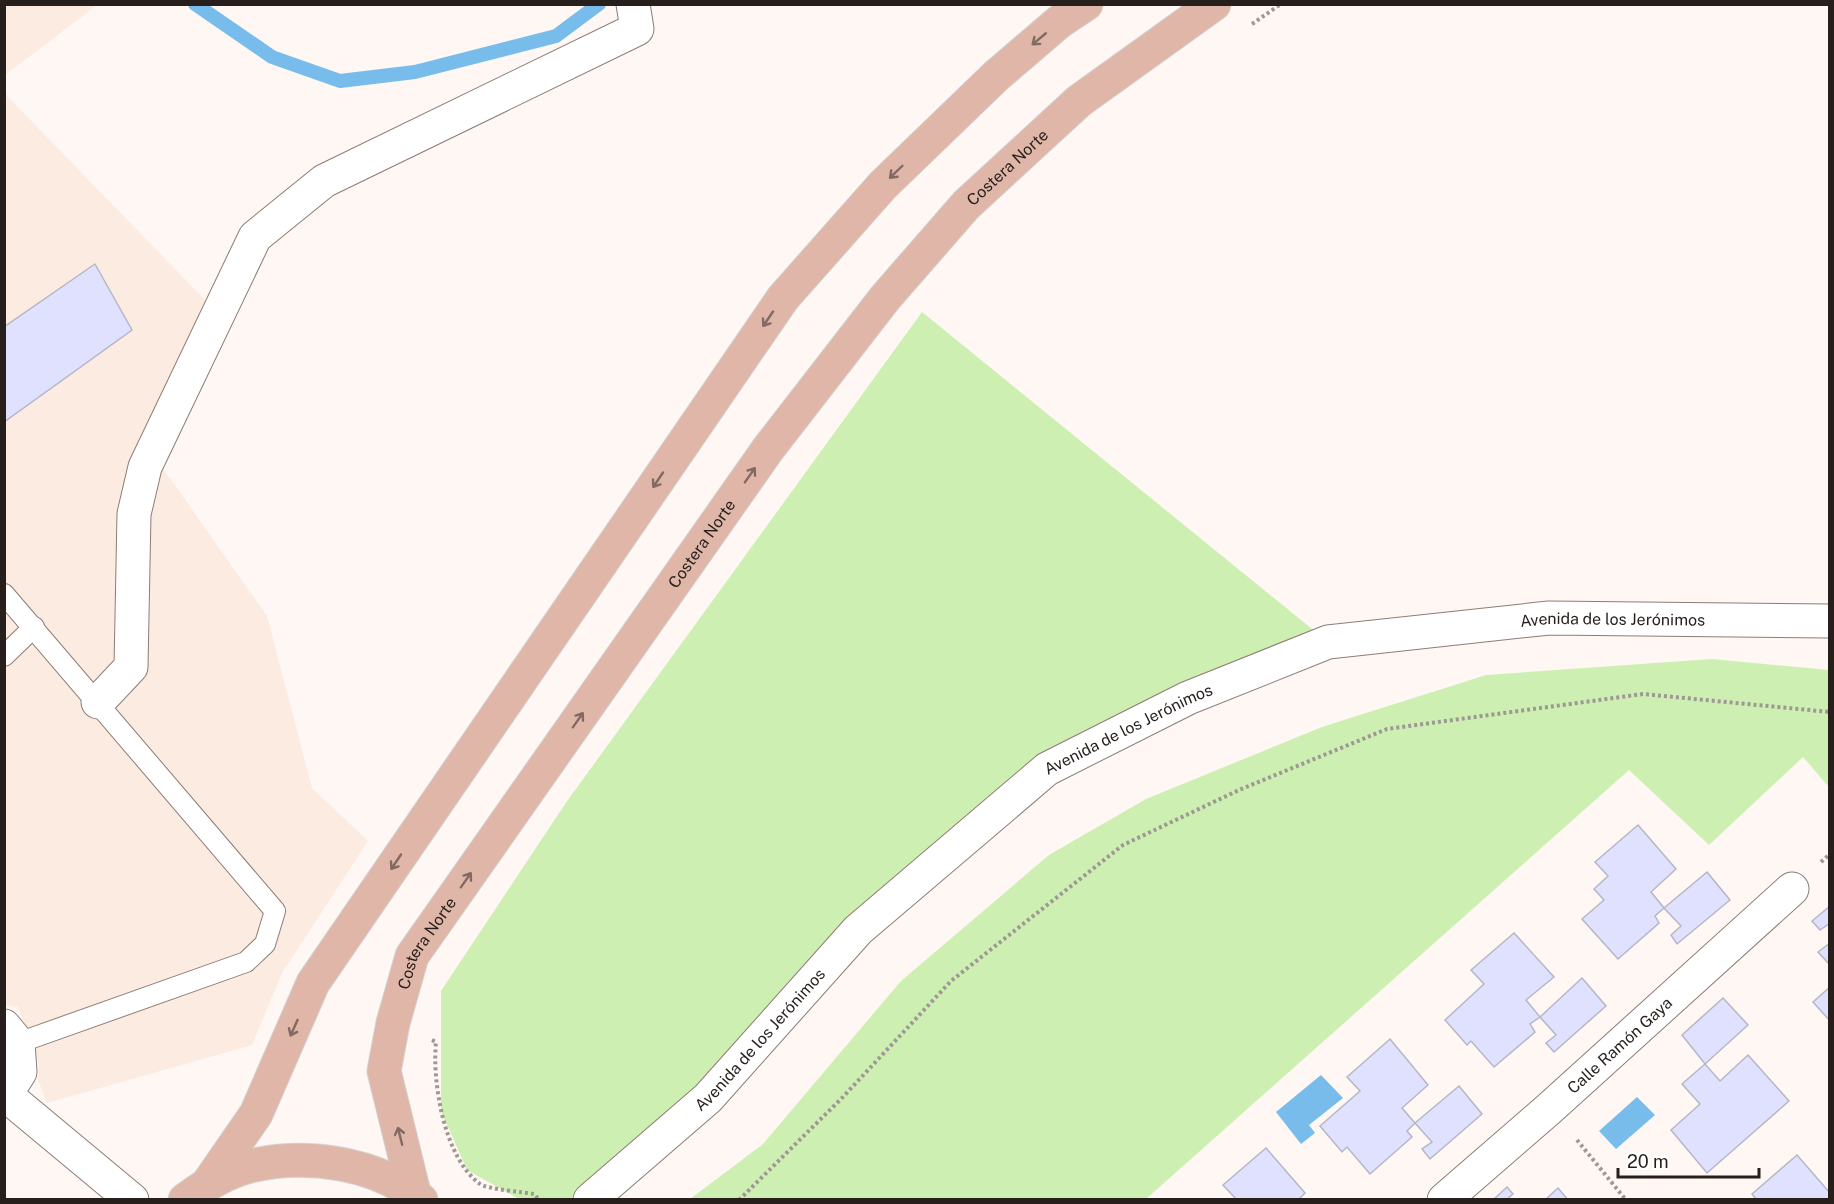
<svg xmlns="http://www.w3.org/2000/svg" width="1834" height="1204" font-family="'Public Sans',sans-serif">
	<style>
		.education { fill: #fcebe0 }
		.green { fill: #ceefb2 }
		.water { fill: #78bceb }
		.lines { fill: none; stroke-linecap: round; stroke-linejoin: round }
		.stream { stroke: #78bceb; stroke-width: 14 }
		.building { fill: #dfe1fe; stroke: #b5b7c7; stroke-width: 1.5 }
		.service-casing { stroke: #8d7c75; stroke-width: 22 }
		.minor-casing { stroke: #8d7c75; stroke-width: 35 }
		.tertiary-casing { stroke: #8d7c75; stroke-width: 35 }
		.primary-casing { stroke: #d4d2d2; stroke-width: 35 }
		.path { stroke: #9e9794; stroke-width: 4; stroke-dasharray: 3 3; stroke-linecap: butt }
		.service { stroke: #fff; stroke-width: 20 }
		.minor { stroke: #fff; stroke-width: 33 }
		.tertiary { stroke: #fff; stroke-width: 33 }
		.primary { stroke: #dfb6a7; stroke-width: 33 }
		.oneway { stroke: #826a62 }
		.labels { text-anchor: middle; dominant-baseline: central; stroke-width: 5; stroke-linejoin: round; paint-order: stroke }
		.street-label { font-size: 16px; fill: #261f1c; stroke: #fff }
	</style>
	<rect width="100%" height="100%" fill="#fef7f3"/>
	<g class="education">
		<path d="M5,4H97V5L5,75Z"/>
		<path d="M4,83L7,96L208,303L143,440L267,616L312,788L368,841L282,973L252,1045L47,1103L38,1080L39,1065L18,1007L4,1005Z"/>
	</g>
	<g class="green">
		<path d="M922,312L1328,642L1047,769L588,1199H519L467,1170L441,1111V991L565,804Z"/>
		<path d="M1712,659L1829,670V787L1803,757L1709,845L1629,770L1146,1199H690L763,1144L901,981L1049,855L1146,799L1322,727L1486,675Z"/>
	</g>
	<g class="water">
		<path d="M1321,1075L1343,1098L1309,1125L1315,1133L1301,1144L1276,1112Z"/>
		<path d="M1637,1097L1655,1115L1616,1149L1599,1131Z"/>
	</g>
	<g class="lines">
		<path class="stream" d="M195,4L272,57L340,81L415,72L556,36L599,4"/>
	</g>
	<g class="building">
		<path d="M95,264L132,330L4,422V327Z"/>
		<path d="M1638,825L1676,869L1651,892L1664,908L1655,916L1659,923L1618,959L1582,919L1604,900L1594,889L1608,876L1595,862Z"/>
		<path d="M1707,872L1730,900L1677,944L1671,935L1681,926L1664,908Z"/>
		<path d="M1830,906V923L1820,930L1812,921Z"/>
		<path d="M1514,933L1554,977L1526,1000L1540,1017L1530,1024L1535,1032L1494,1067L1471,1041L1467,1045L1445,1020L1484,984L1471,970Z"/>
		<path d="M1830,943V965L1818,952Z"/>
		<path d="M1582,978L1606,1006L1554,1052L1546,1043L1556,1035L1540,1017Z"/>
		<path d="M1830,987V1021L1813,1002Z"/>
		<path d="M1723,998L1748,1025L1705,1064L1682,1035Z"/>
		<path d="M1390,1039L1428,1085L1402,1108L1415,1123L1407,1131L1412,1137L1370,1174L1347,1147L1342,1152L1320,1126L1360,1091L1347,1077Z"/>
		<path d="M1748,1055L1789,1101L1707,1173L1671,1130L1700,1104L1682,1084L1705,1064L1720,1081Z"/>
		<path d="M1459,1086L1482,1114L1430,1159L1422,1149L1432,1142L1415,1123Z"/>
		<path d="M1266,1148L1305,1193L1298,1200H1237L1223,1185Z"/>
		<path d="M1797,1155L1830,1193V1200H1757L1752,1194Z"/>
		<path d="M1507,1187L1513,1194L1506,1200H1493Z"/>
		<path d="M1558,1188L1568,1200H1545Z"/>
	</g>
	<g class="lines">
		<defs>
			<g id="service">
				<path d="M4,594L275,911L265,944L246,962L18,1043"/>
				<path d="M4,656L34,627"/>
			</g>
			<g id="minor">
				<path d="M98,702L131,667L134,514L145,467L255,237L324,181L637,29L633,4"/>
				<path d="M4,1026L18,1043L20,1072L4,1097"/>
				<path d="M7,1096L132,1200"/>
				<path id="s1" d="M1444,1200L1550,1108L1792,889"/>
			</g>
			<g id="tertiary">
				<path id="s2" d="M590,1200L708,1098L858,930L1047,769L1188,698L1328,642L1549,618L1830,621"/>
			</g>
			<g id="primary">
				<path d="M209,1182L256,1114L313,983L783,298L883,185L996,76L1059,22L1086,4"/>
				<path id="s3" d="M414,1193L384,1071L393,1023L412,956L768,449L885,298L966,205L1079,101L1214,4"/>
				<path d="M185,1200C205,1185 226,1172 250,1166C306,1153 376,1162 421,1200"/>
			</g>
		</defs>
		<use href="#service" class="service-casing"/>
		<use href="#minor" class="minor-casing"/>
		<use href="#tertiary" class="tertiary-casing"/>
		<use href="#primary" class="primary-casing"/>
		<g class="path">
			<path d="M1252,24L1281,4"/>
			<path d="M1821,862L1830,854"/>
			<path d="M432,1040L436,1042C432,1082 444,1158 480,1184C486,1189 524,1192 534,1194L539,1200"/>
			<path d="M1577,1140L1626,1200"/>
			<path d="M739,1200L842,1098L951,981L1123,845L1239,790L1387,729L1643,694L1830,712"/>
		</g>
		<use href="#service" class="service"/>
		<use href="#minor" class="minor"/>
		<use href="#tertiary" class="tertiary"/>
		<use href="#primary" class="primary"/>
	</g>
	<defs><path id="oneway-shaft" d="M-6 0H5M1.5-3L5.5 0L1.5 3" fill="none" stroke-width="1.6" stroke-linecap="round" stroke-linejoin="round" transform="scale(1.5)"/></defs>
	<g class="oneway">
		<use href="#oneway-shaft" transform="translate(1039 39) rotate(140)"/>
		<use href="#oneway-shaft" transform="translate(896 172) rotate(136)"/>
		<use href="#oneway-shaft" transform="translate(768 319) rotate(124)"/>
		<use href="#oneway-shaft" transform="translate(750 475) rotate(-55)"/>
		<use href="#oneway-shaft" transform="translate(658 480) rotate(124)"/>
		<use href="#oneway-shaft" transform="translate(578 720) rotate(-55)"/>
		<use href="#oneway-shaft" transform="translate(396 862) rotate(124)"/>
		<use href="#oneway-shaft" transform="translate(466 880) rotate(-55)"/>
		<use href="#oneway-shaft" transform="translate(294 1028) rotate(114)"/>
		<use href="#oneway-shaft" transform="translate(400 1136) rotate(-104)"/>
	</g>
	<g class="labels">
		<g class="street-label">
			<text stroke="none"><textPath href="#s3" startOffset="1234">Costera Norte</textPath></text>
			<text stroke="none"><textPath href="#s3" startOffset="748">Costera Norte</textPath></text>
			<text stroke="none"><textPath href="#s2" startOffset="1224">Avenida de los Jerónimos</textPath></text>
			<text stroke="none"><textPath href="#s2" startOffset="720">Avenida de los Jerónimos</textPath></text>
			<text stroke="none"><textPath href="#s3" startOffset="262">Costera Norte</textPath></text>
			<text stroke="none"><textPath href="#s2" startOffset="234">Avenida de los Jerónimos</textPath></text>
			<text stroke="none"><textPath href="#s1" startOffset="234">Calle Ramón Gaya</textPath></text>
		</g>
	</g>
	<rect width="1834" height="1204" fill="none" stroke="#261f1c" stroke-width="12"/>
	<path d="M1618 1168v9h141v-9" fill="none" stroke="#261f1c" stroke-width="3"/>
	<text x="1627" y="1168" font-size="18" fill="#261f1c" stroke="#ffffff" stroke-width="4.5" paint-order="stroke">20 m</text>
</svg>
